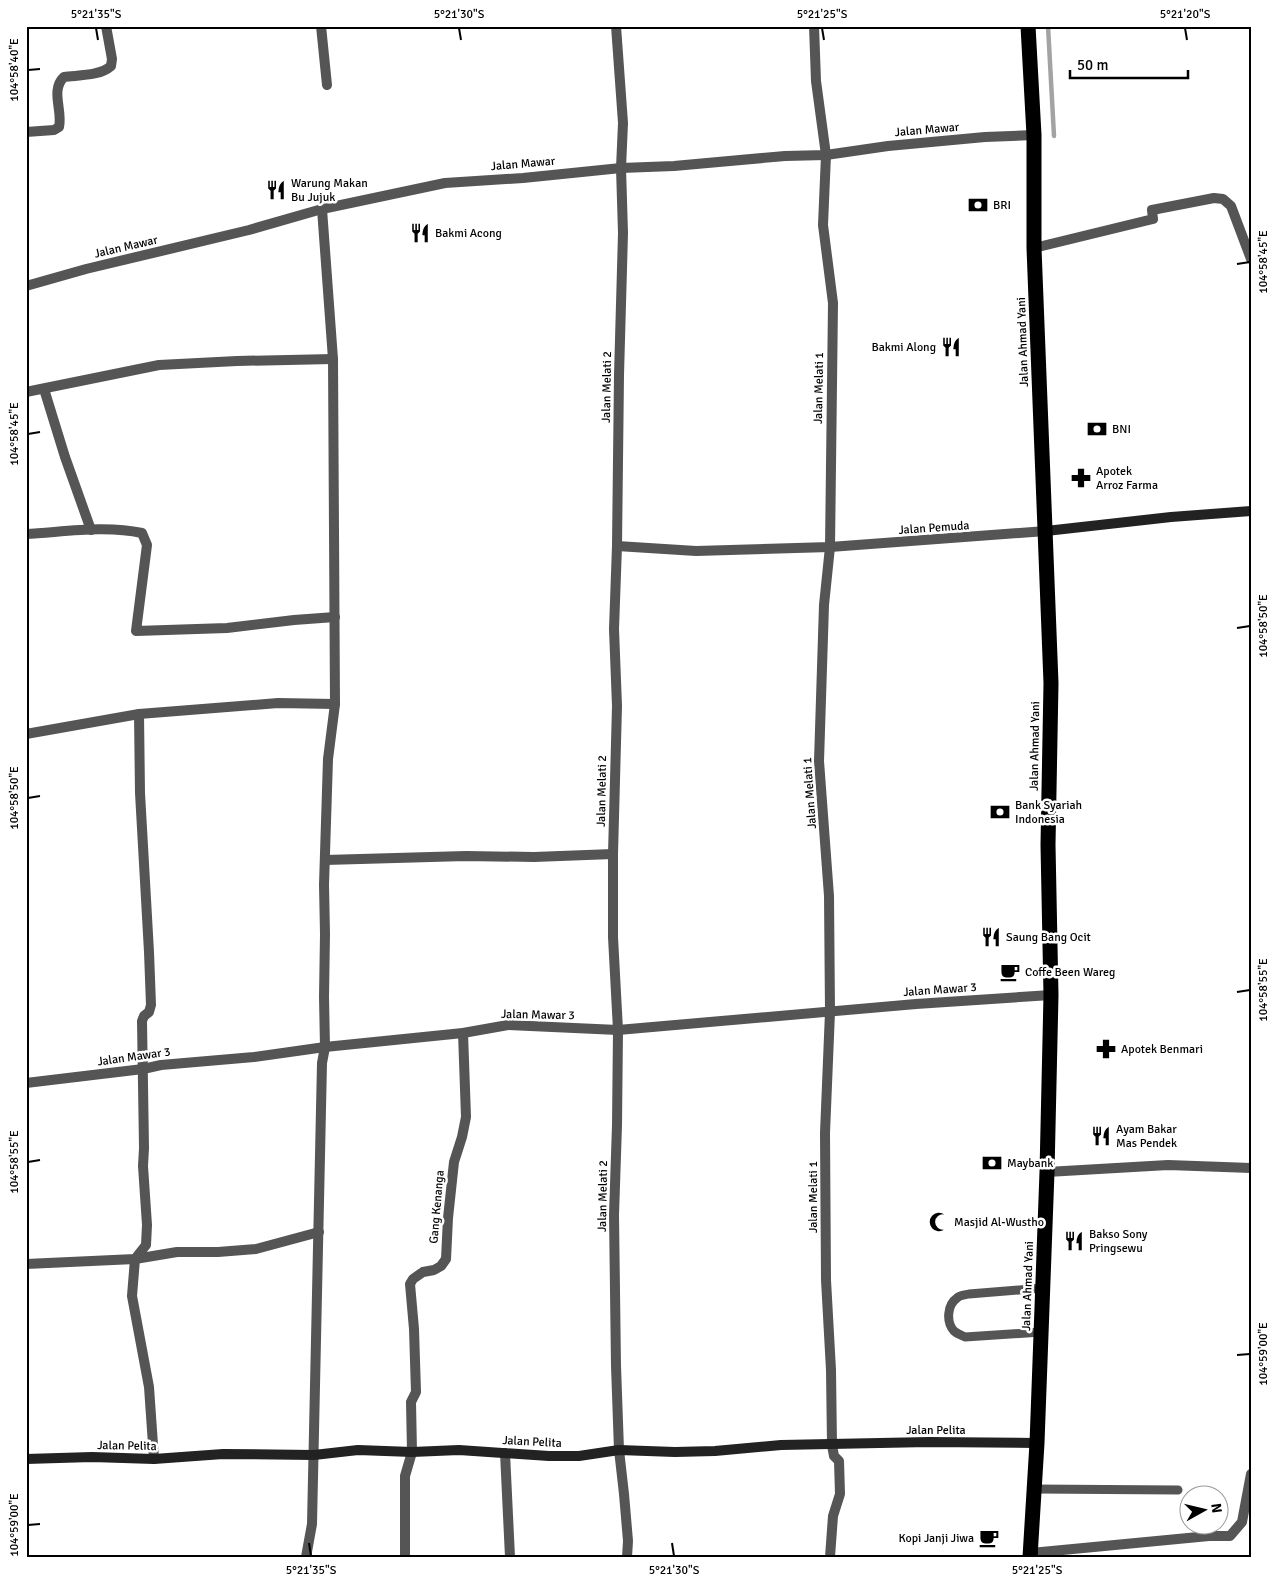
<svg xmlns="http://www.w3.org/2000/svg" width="1277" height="1583" font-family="Signika,sans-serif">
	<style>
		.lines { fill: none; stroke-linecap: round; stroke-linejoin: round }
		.stream { stroke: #a3a3a3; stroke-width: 4.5 }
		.lane { stroke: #555; stroke-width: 9 }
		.street { stroke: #555; stroke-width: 10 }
		.secondary { stroke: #222; stroke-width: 10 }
		.highway { stroke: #000; stroke-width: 15 }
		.ticks { fill: none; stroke: #000; stroke-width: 2 }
		.labels { text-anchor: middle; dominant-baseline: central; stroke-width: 5; stroke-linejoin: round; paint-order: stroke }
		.street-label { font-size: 12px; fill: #000; stroke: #fff }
		.poi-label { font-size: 12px; fill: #000; stroke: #fff; text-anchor: start }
		.neatline { fill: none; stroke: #000; stroke-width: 2 }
		.ticks-label { font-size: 12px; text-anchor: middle; fill: #000 }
	</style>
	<rect width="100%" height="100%" fill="#fff"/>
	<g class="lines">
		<path class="stream" d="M1048,26L1054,136"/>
		<g class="lane">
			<path d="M1041,1332L965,1337C961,1335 957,1334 954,1331C946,1322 947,1305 957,1298C960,1295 965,1295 969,1294L1043,1288"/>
			<path d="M1034,1489L1178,1490"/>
		</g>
		<g class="street">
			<path d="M321,26L327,85"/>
			<path d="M616,26L623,123L621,168L623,233L619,375L617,546L614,629L617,706L613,854V937L618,1030L617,1125L614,1215L616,1366L619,1450L624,1494L628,1541L627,1557"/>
			<path d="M814,26L816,81L826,155L823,225L833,303L830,547L824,605L819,761L829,896L830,1012L825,1133L826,1280L831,1370L832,1445L834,1456L839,1461L840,1494L833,1516L830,1557"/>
			<path d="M26,132L54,130L59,127C63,111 50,90 64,77C79,75 100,76 111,66L112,59L106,26"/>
			<path d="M1034,248L1153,219L1152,210L1214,198L1223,199L1231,206L1251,259"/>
			<path d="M26,286L86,269L249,230L322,209L445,183L523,178L621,168L674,166L785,156L826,155L888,146L985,137L1034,135"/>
			<path d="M44,389L65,457L91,530"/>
			<path d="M26,392L159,365L237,361L333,359"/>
			<path d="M26,534C64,532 105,525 142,533L147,545L136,631L227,628L294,620L335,617"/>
			<path d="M617,546L696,551L830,547L1046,531"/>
			<path d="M139,714L140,793L149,952L151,1005L149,1012L144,1016L142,1021L144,1148L143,1166L147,1225L146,1245L135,1259L132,1296L149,1387L154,1459"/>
			<path d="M26,734L139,714L278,703L335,704"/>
			<path d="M325,860L466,856L534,857L613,854"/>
			<path d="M26,1083L143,1069L161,1065L254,1057L325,1047L463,1033L508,1025L618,1030L916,1004L1051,995"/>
			<path d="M1047,1172L1168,1165L1251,1168"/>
			<path d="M26,1264L135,1259L177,1252H218L256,1249L319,1232"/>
			<path d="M505,1453L510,1557"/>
			<path d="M1031,1553L1209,1536H1230L1242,1522L1251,1474"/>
			<path d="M306,1557L312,1524L322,1063L325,1047L324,997L325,934L324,885L328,759L335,704L333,359L322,209"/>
			<path d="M405,1557V1476L412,1452L411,1402L416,1392L414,1329L410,1284L413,1279L423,1272L434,1270L441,1266L446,1259L448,1218L454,1162L462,1137L466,1117L463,1033"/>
		</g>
		<g class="secondary">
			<path d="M1046,531L1171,517L1251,511"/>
			<path d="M26,1459L92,1457L154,1459L223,1454L314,1455L358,1450L412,1452L459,1450L549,1456H579L619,1450L675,1452L715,1451L781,1445L929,1442L1037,1443"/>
		</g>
		<path class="highway" d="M1028,26L1034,135V248L1051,683L1048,845L1051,995L1047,1172L1037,1443L1030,1557"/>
	</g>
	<path class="ticks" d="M96,28L98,40M459,28L461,40M822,28L824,40M1185,28L1187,40M28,70L40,69M1237,264L1250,262M28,434L40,432M1237,628L1250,626M28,798L40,796M1237,992L1250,990M28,1162L40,1160M1237,1355L1250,1354M28,1525L40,1524M309,1543L311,1556M672,1543L674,1556M1035,1543L1037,1556"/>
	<defs>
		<symbol id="restaurant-bare" viewBox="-9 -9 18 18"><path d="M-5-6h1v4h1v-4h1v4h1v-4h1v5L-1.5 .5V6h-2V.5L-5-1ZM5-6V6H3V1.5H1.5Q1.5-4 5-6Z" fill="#000" stroke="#fff" stroke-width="2.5" paint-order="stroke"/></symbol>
		<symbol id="bank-bare" viewBox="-9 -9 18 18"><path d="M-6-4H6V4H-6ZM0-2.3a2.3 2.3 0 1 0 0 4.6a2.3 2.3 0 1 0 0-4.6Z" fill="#000" stroke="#fff" stroke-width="2.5" paint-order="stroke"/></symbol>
		<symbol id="pharmacy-bare" viewBox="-9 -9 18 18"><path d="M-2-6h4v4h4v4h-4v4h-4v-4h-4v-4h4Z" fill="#000" stroke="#fff" stroke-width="2.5" paint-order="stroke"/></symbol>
		<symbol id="cafe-bare" viewBox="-9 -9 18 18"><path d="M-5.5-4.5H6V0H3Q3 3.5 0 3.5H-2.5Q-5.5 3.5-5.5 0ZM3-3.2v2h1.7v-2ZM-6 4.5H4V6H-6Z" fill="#000" stroke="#fff" stroke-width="2.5" paint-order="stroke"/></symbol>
		<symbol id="mosque-bare" viewBox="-9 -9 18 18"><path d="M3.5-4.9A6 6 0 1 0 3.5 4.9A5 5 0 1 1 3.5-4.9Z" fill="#000" stroke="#fff" stroke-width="2.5" paint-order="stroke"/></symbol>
	</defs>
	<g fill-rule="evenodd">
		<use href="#restaurant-bare" x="262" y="176" width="28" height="28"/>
		<use href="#bank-bare" x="964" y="191" width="28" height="28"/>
		<use href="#restaurant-bare" x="406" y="219" width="28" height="28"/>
		<use href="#restaurant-bare" x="937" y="333" width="28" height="28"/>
		<use href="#bank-bare" x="1083" y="415" width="28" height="28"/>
		<use href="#pharmacy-bare" x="1067" y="464" width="28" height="28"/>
		<use href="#bank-bare" x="986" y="798" width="28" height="28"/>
		<use href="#restaurant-bare" x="977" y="923" width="28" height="28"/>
		<use href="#cafe-bare" x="996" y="958" width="28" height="28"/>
		<use href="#pharmacy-bare" x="1092" y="1035" width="28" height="28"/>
		<use href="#restaurant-bare" x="1087" y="1122" width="28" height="28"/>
		<use href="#bank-bare" x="978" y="1149" width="28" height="28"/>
		<use href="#mosque-bare" x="925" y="1208" width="28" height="28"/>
		<use href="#restaurant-bare" x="1060" y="1227" width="28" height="28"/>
		<use href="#cafe-bare" x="975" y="1524" width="28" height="28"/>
	</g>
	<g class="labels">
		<g class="street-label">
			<text transform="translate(927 130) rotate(-5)">Jalan Mawar</text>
			<text transform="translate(523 164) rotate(-5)">Jalan Mawar</text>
			<text transform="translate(126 247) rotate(-13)">Jalan Mawar</text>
			<text transform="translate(1023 342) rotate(-92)">Jalan Ahmad Yani</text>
			<text transform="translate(607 387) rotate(-89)">Jalan Melati 2</text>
			<text transform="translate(819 388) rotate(-89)">Jalan Melati 1</text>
			<text transform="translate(934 528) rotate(-4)">Jalan Pemuda</text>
			<text transform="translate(1035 746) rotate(-89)">Jalan Ahmad Yani</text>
			<text transform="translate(602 791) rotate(-89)">Jalan Melati 2</text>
			<text transform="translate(810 793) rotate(-94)">Jalan Melati 1</text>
			<text transform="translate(940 990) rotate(-4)">Jalan Mawar 3</text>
			<text transform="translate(538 1015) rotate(1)">Jalan Mawar 3</text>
			<text transform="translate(134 1057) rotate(-8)">Jalan Mawar 3</text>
			<text transform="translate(603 1196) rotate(-89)">Jalan Melati 2</text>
			<text transform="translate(813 1197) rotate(-90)">Jalan Melati 1</text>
			<text transform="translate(437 1207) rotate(-85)">Gang Kenanga</text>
			<text transform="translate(1028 1286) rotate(-88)">Jalan Ahmad Yani</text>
			<text x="936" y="1430">Jalan Pelita</text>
			<text transform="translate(532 1442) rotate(3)">Jalan Pelita</text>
			<text transform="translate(127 1446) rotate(1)">Jalan Pelita</text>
		</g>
		<g class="poi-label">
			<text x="291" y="183">Warung Makan<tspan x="291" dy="14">Bu Jujuk</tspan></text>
			<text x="993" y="205">BRI</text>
			<text x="435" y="233">Bakmi Acong</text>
			<text x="936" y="347" text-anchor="end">Bakmi Along</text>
			<text x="1112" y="429">BNI</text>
			<text x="1096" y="471">Apotek<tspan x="1096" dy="14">Arroz Farma</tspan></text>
			<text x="1015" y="805">Bank Syariah<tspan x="1015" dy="14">Indonesia</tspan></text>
			<text x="1006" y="937">Saung Bang Ocit</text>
			<text x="1025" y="972">Coffe Been Wareg</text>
			<text x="1121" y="1049">Apotek Benmari</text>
			<text x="1116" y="1129">Ayam Bakar<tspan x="1116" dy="14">Mas Pendek</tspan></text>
			<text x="1007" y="1163">Maybank</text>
			<text x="954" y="1222">Masjid Al-Wustho</text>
			<text x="1089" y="1234">Bakso Sony<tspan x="1089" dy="14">Pringsewu</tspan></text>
			<text x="974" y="1538" text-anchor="end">Kopi Janji Jiwa</text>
		</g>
	</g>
	<rect width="1277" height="1583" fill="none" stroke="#ffffff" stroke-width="55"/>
	<g transform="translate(1204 1510) rotate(82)"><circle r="24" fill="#ffffff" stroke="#999999"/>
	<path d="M0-4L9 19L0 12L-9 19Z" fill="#000000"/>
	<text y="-8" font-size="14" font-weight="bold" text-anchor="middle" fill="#000000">N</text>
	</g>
	<path d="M1070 70v8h118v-8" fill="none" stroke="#000000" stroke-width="2.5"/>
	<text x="1077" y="70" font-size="15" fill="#000000" stroke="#ffffff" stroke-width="4" paint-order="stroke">50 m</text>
	<rect x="28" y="28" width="1222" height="1528" class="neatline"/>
	<g class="ticks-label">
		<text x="96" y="18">5°21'35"S</text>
		<text x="459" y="18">5°21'30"S</text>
		<text x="822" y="18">5°21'25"S</text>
		<text x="1185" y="18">5°21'20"S</text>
		<text transform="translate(14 70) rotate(-90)" y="4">104°58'40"E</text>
		<text transform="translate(1263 262) rotate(-90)" y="4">104°58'45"E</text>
		<text transform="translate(14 434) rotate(-90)" y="4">104°58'45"E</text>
		<text transform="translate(1263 626) rotate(-90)" y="4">104°58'50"E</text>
		<text transform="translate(14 798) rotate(-90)" y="4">104°58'50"E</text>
		<text transform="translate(1263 990) rotate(-90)" y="4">104°58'55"E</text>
		<text transform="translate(14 1162) rotate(-90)" y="4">104°58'55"E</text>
		<text transform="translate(1263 1354) rotate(-90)" y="4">104°59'00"E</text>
		<text transform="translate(14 1525) rotate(-90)" y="4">104°59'00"E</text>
		<text x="311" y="1574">5°21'35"S</text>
		<text x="674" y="1574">5°21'30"S</text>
		<text x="1037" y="1574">5°21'25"S</text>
	</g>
</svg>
